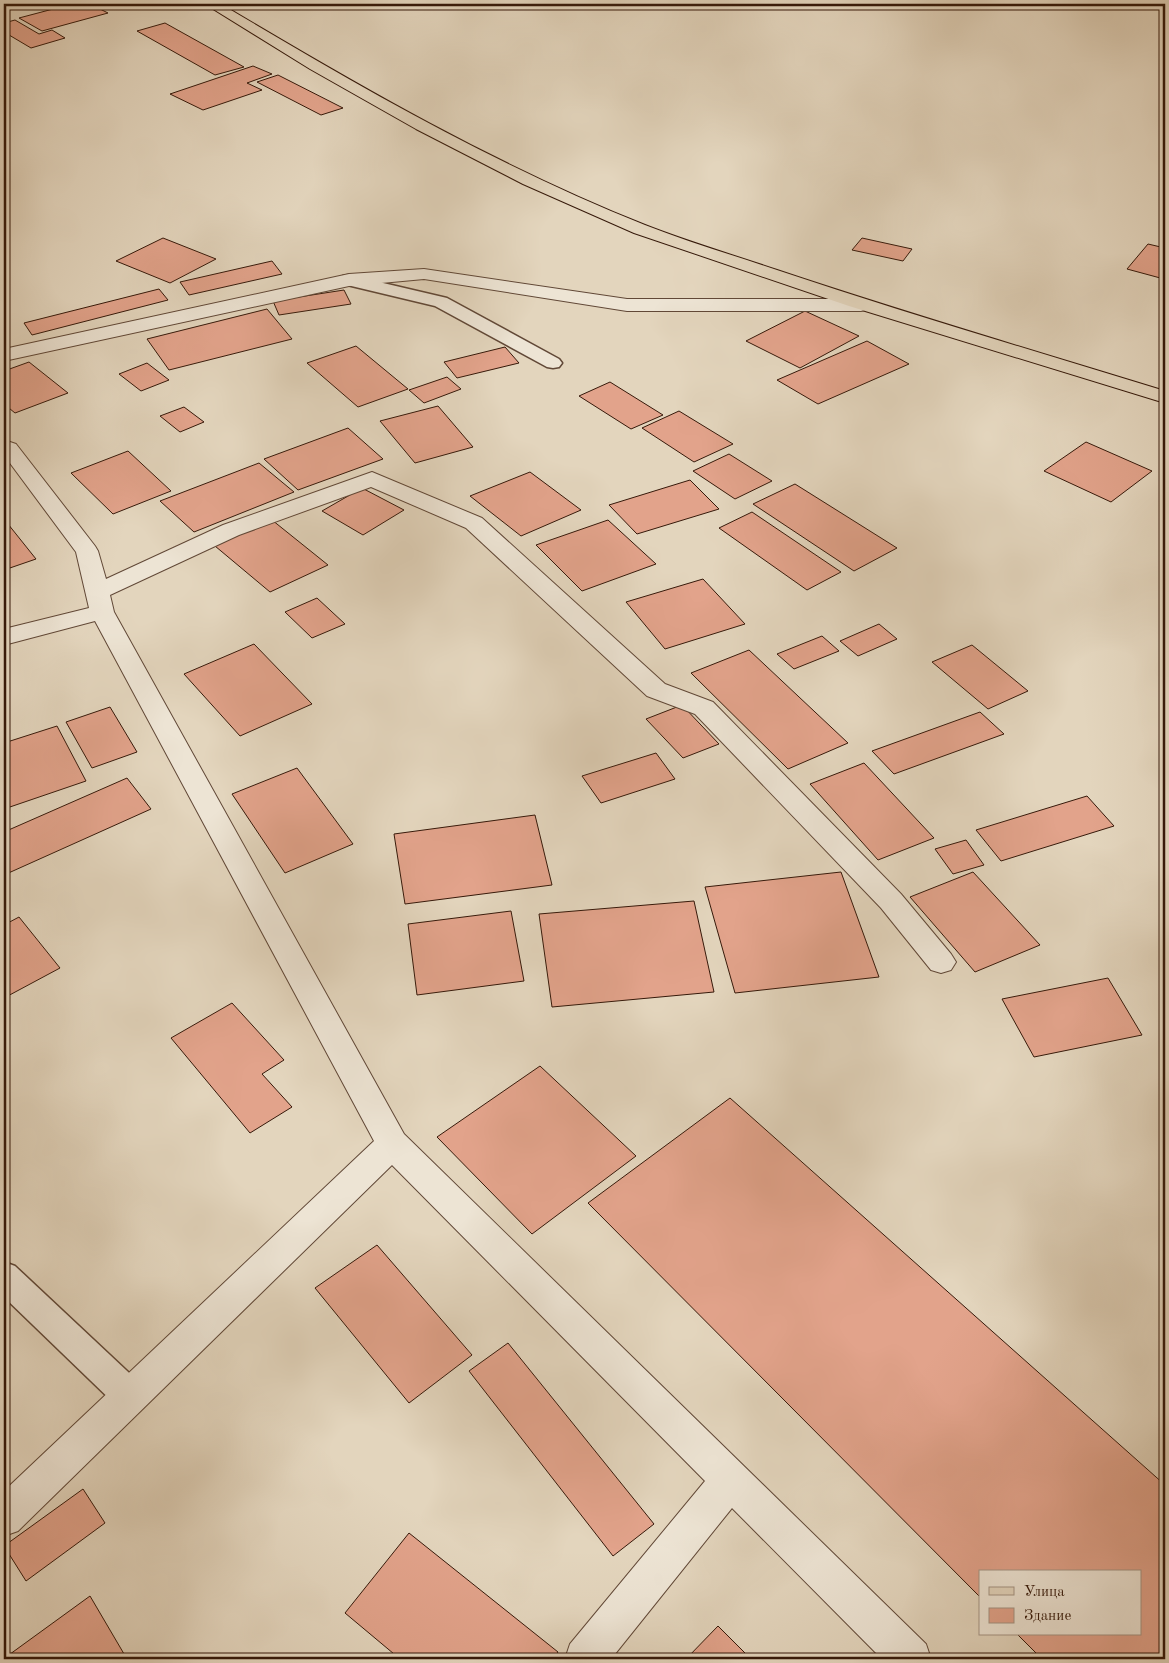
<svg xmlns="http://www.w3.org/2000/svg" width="1169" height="1663" font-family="'Old Standard TT',serif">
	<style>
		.building { fill: #e2a38b; stroke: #36190a }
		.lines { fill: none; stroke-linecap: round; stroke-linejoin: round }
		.lane-casing { stroke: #614837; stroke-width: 3 }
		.street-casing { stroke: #614837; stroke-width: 2 }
		.primary-casing { stroke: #36190a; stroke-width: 2 }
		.lane { fill: #ede4d4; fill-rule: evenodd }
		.street { fill: #ede4d4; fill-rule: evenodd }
		.primary { fill: #e3d5bd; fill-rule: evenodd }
	</style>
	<rect width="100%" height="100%" fill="#e3d5bd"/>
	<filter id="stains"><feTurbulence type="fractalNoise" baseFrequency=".004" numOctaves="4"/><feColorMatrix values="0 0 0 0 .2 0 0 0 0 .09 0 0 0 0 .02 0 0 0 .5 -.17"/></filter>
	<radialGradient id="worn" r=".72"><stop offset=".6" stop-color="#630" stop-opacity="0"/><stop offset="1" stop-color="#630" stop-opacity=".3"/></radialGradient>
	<g class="building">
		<path d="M72,4H90L108,13L42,31L19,18Z"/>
		<path d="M15,20L39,34L52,30L65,38L31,48L4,32V23Z"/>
		<path d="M165,23L244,67L215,75L137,31Z"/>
		<path d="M253,66L272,74L247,83L262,90L203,110L170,94Z"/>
		<path d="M278,75L343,108L321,115L257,82Z"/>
		<path d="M163,238L216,259L170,283L116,261Z"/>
		<path d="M862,238L912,249L903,261L852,250Z"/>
		<path d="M1148,244L1165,248V277L1164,279L1127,269Z"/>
		<path d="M272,261L282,274L189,295L180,282Z"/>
		<path d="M159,289L168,300L32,335L24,323Z"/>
		<path d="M344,290L351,304L279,315L273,301Z"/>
		<path d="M267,309L292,339L169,370L147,339Z"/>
		<path d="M805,311L859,336L800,368L746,341Z"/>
		<path d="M867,341L909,364L818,404L777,380Z"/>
		<path d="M356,346L408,389L358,407L307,363Z"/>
		<path d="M505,347L519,363L457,378L444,362Z"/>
		<path d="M29,362L68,393L15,413L4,404V371Z"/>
		<path d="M147,363L169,380L141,391L119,374Z"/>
		<path d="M447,377L461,389L424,403L409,390Z"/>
		<path d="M610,382L663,415L631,429L579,396Z"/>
		<path d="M438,406L473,447L415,463L380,421Z"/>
		<path d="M184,407L204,422L180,432L160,416Z"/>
		<path d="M679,411L733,444L694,462L642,428Z"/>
		<path d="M348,428L383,459L298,490L264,459Z"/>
		<path d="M1086,442L1152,471L1111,502L1044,471Z"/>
		<path d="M128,451L171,491L113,514L71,473Z"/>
		<path d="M729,454L772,481L735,499L693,471Z"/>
		<path d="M259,463L294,492L194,532L160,501Z"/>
		<path d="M530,472L581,510L521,536L470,496Z"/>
		<path d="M690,480L719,509L637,534L609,505Z"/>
		<path d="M795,484L897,548L854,571L753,504Z"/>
		<path d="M362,488L404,510L363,535L322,511Z"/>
		<path d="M752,512L841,572L807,590L719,528Z"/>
		<path d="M4,519L36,559L4,570Z"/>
		<path d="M272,520L328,565L270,592L215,546Z"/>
		<path d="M608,520L656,564L582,591L536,545Z"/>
		<path d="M703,579L745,624L665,649L626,602Z"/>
		<path d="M317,598L345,624L312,638L285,612Z"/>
		<path d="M879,624L897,639L858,656L840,641Z"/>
		<path d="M822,636L839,651L794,669L777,654Z"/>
		<path d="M254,644L312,704L240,736L184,674Z"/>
		<path d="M972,645L1028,691L988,709L932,662Z"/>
		<path d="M749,650L848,743L788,769L691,673Z"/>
		<path d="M682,705L719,744L683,758L646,719Z"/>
		<path d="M110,707L137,752L92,768L66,722Z"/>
		<path d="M980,712L1004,734L894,774L872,751Z"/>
		<path d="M57,726L86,781L4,809V743Z"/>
		<path d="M656,753L675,779L601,803L582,776Z"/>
		<path d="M864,763L934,838L878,860L810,784Z"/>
		<path d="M297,768L353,844L285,873L232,794Z"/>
		<path d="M127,778L151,809L4,875V832Z"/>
		<path d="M1087,796L1114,826L1001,861L976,830Z"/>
		<path d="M535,815L552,885L405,904L394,834Z"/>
		<path d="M966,840L984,865L953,874L935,849Z"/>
		<path d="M841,872L879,977L735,993L705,887Z"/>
		<path d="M973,872L1040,945L975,972L910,897Z"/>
		<path d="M694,901L714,992L552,1007L539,914Z"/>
		<path d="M511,911L524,981L417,995L408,924Z"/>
		<path d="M19,917L60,968L4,998V925Z"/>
		<path d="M1108,978L1142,1035L1034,1057L1002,999Z"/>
		<path d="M232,1003L284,1060L262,1074L292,1107L250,1133L171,1038Z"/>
		<path d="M540,1066L636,1156L532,1234L437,1137Z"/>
		<path d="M730,1098L1165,1485V1659H1042L1017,1634H1140V1572H980V1597L588,1203Z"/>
		<path d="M377,1245L472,1355L409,1403L315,1288Z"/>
		<path d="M508,1343L654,1524L613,1556L469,1371Z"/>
		<path d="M83,1489L105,1523L26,1581L4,1546Z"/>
		<path d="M409,1533L558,1652L553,1659H400L345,1613Z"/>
		<path d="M90,1596L127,1659H7L6,1657Z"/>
		<path d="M718,1626L751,1659H686Z"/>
	</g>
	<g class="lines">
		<defs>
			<g id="lane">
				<path d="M349,275L447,298L559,359L562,363L559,367L553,368L547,367L435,306L343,284L341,280L343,276Z"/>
				<path d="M4,1262L15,1266L142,1385L147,1396L142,1407L130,1412L118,1407L4,1297Z"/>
			</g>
			<g id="street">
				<path d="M424,269L627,299H861L868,301L870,305L868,309L861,311H627L424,279L349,286L4,361V349L349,274Z"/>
				<path d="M4,440L16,444L95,546L98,551L106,579L223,525L372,472L482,518L665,684L713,702L901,894L951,954L956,962L951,970L941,973L931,970L881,908L695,714L647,696L466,528L371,487L239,535L110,595L114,612L404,1134L926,1644L931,1659H882L732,1508L611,1659H565L570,1644L705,1481L392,1165L18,1531L4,1536V1491L374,1141L95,621L4,645V629L89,608L76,552L4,455Z"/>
			</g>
			<path id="primary" d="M205,4H221C358,86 497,166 645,225C688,242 733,255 777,270C905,313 1035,351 1165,391V403L849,306L634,233L523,184L416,129L310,69Z"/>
		</defs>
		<use href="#lane" class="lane-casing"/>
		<use href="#street" class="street-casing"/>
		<use href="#primary" class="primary-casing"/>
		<use href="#lane" class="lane"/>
		<use href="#street" class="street"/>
		<use href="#primary" class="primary"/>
	</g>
	<rect width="1169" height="1663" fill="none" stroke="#e3d5bd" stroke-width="20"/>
	<rect x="5" y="5" width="1159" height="1653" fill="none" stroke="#36190a" stroke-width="2.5"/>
	<rect x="10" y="10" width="1149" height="1643" fill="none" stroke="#36190a"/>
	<rect x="979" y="1570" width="162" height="65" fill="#ede4d4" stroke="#a49383"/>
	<rect x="989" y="1587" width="25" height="8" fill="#e3d5bd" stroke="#a49383"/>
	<text x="1024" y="1596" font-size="15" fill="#36190a">Улица</text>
	<rect x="989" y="1608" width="25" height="15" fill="#e2a38b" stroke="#a49383"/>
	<text x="1024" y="1620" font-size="15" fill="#36190a">Здание</text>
	<rect width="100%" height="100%" filter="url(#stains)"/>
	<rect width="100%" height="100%" fill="url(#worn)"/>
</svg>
